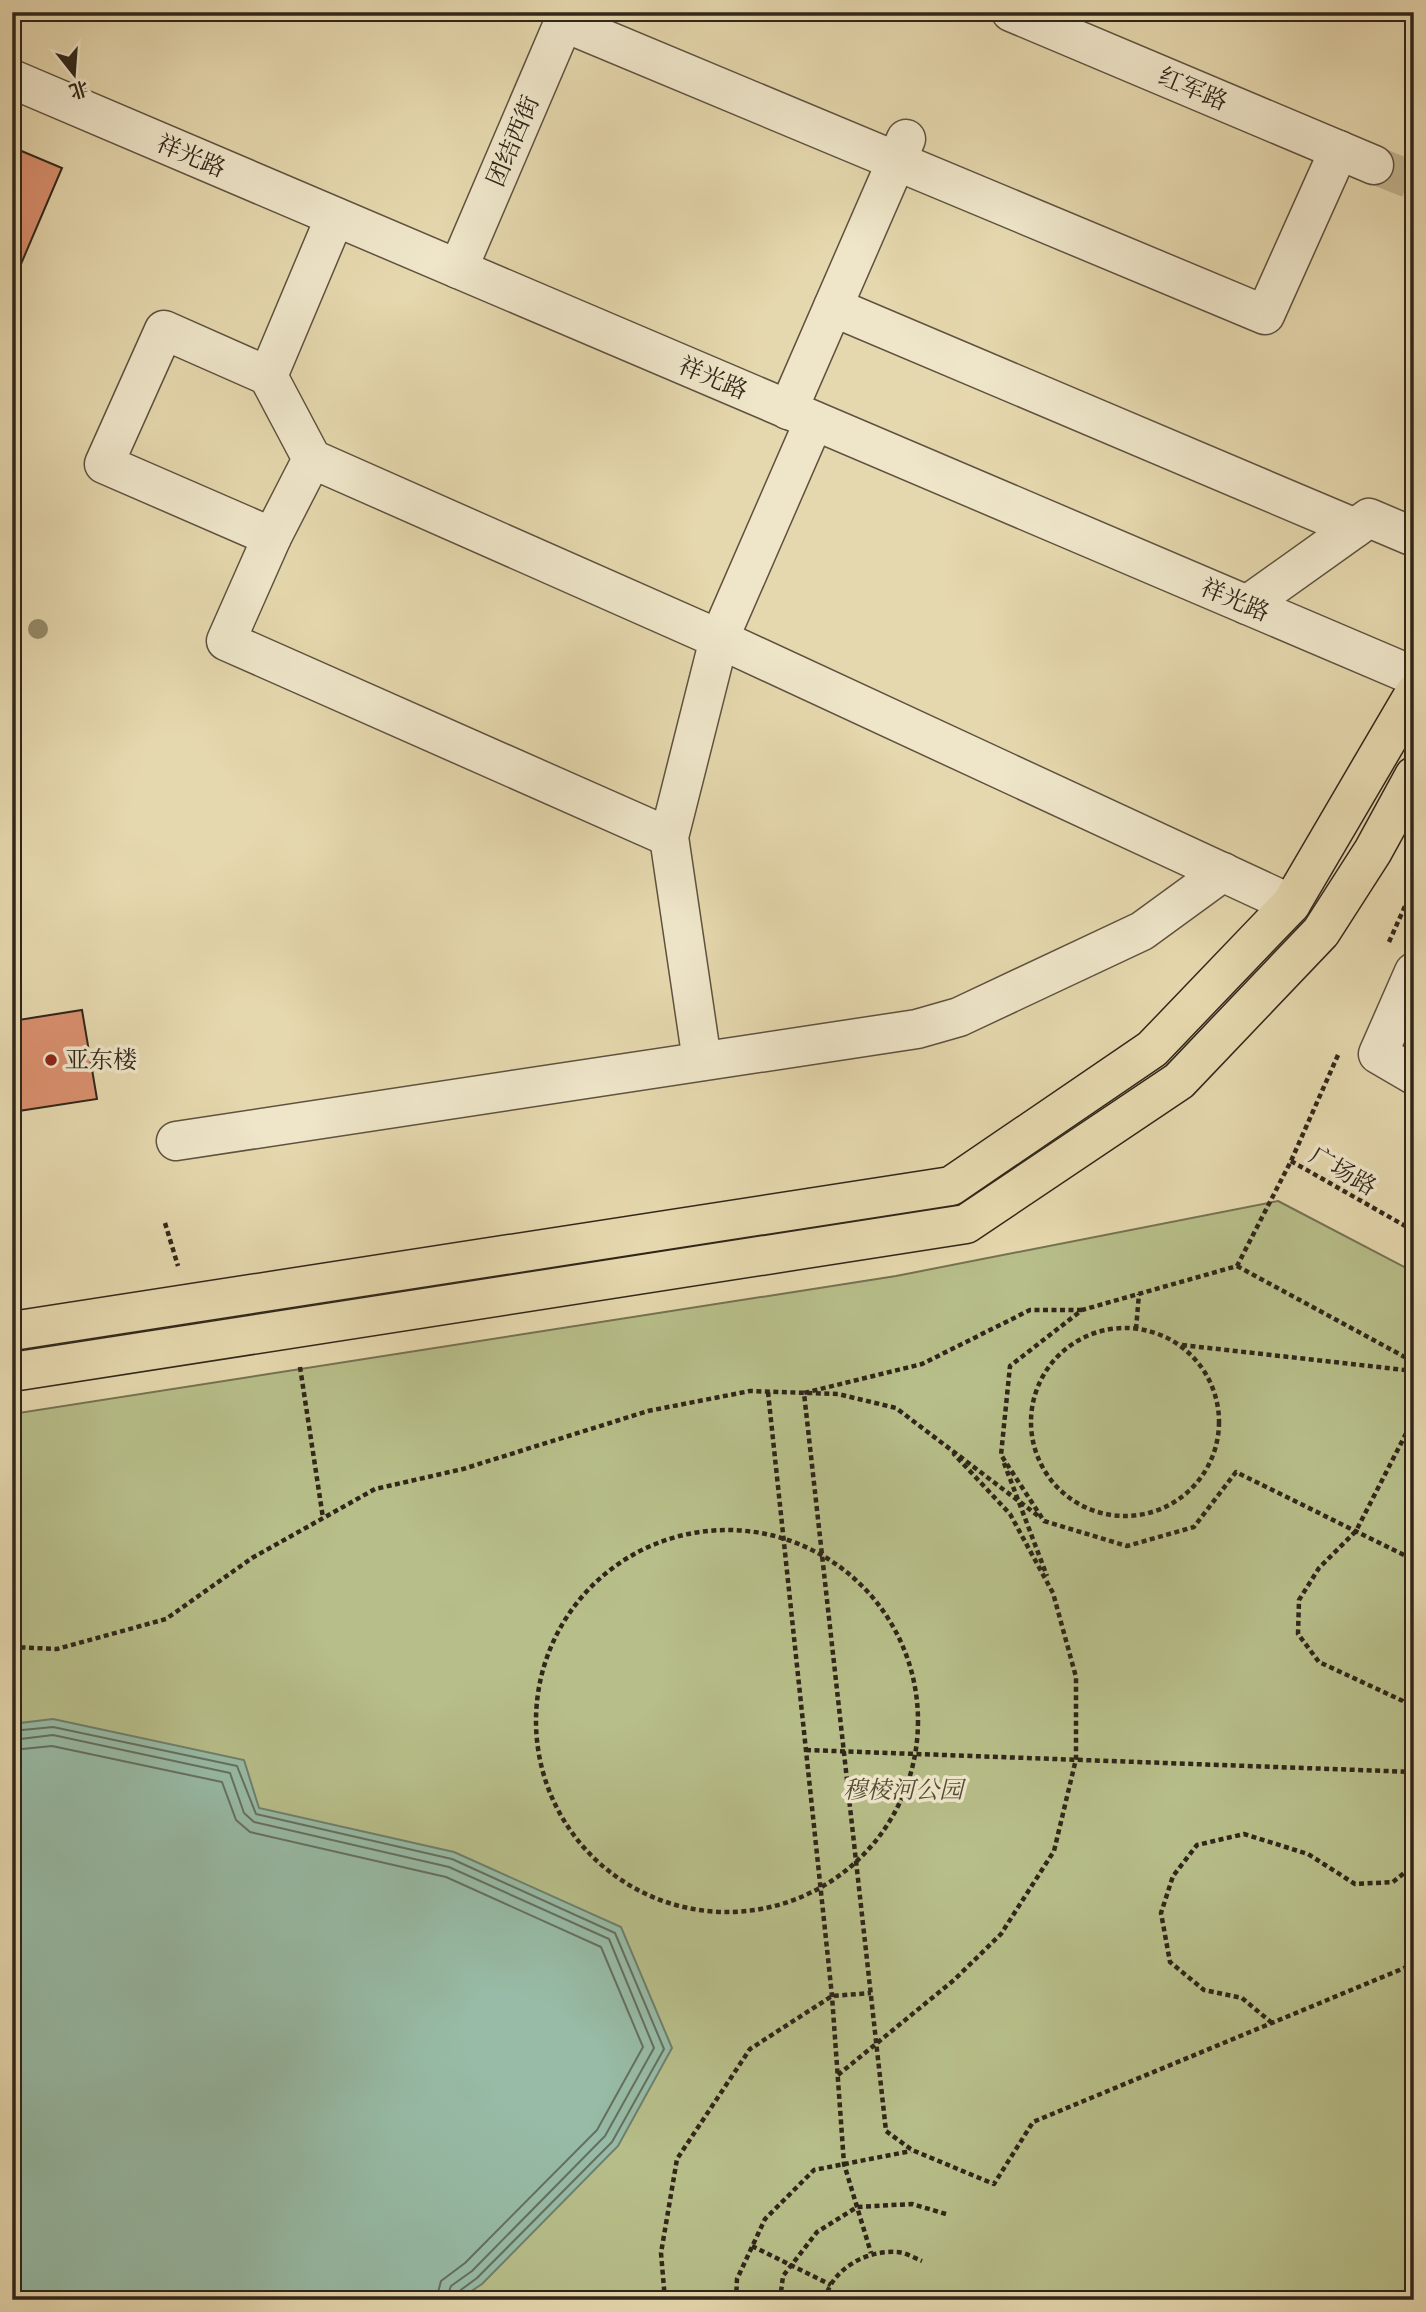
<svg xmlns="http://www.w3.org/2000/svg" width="1426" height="2312" font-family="'IM FELL French Canon','Noto Serif SC',serif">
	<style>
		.green { fill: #b7be89; stroke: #747252; stroke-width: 2 }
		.water { fill: #97bba6; stroke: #6e7f6e; stroke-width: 2 }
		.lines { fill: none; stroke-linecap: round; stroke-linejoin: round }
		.shore { stroke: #647060; stroke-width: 2 }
		.building { fill: #da906e; stroke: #30261a; stroke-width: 2 }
		.minor-tunnel { stroke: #c2b490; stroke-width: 38; stroke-dasharray: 38 19; stroke-linecap: butt }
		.minor-casing { stroke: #5e523f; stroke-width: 41 }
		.major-casing { stroke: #30261a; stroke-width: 41 }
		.path { stroke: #30261a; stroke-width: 4.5; stroke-dasharray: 5 3.5; stroke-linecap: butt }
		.minor { stroke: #efe6ca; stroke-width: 38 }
		.major { stroke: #e6d8ae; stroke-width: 38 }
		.tree { fill: #958b6c }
		.poi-dot { fill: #8f2418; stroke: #efe6ca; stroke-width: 2.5 }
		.labels { text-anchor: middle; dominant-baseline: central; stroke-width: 7; stroke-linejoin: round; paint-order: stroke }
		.street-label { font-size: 24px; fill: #30261a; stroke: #efe6ca }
		.poi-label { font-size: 24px; fill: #30261a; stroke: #efe6ca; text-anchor: start }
		.park-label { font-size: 24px; font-style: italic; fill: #524c36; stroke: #efe6ca }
	</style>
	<rect width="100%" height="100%" fill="#e6d8ae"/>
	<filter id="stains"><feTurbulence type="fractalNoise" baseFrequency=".00286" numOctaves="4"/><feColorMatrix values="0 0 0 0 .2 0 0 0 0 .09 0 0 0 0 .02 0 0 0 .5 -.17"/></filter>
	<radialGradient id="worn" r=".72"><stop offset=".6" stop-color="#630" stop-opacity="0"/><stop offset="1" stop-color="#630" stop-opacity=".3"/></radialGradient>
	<path class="green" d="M1278,1201L1414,1272V2300H12V1414L896,1276Z"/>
	<path class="water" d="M53,1719L244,1760L259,1808L454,1852L621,1927L672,2048L618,2146L482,2284L458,2300H12V1724Z"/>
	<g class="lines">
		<g class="shore">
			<path d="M12,1731L53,1727L237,1766L256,1814L452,1859L615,1933L664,2049L612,2142L477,2278L458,2292L455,2300"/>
			<path d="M12,1740L53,1735L230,1773L244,1813L254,1822L449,1867L609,1939L654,2048L605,2136L472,2271L451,2286L446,2300"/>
			<path d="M12,1750L52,1746L222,1782L236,1820L250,1832L446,1877L601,1947L643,2047L597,2130L465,2263L441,2281L436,2300"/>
		</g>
	</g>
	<g class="building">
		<path d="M12,147L62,168L12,285Z"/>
		<path d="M82,1010L97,1099L12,1112V1021Z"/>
	</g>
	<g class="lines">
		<path class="minor-tunnel" d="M1374,165L1414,181"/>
		<defs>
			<g id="minor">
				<path d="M1011,12L1374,165"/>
				<path d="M563,22L1265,315L1339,150"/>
				<path d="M12,79L1414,676"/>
				<path d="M458,269L568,12"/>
				<path d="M833,307L1355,528"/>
				<path d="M268,376L335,217"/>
				<path d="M788,410L906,139"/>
				<path d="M814,421L719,639L1291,904"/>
				<path d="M312,459L272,537L104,464L164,330L268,376L312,459L719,639L669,837L702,1061"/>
				<path d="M272,537L226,641L669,837"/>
				<path d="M1247,605L1369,518L1414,537"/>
				<path d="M1414,972L1378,1054L1414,1075"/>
				<path d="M176,1141L917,1029L959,1017L1142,931L1223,872"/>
			</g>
			<g id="major">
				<path d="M12,1331L951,1186L1152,1049L1291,904L1414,694"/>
				<path d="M12,1372L966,1224L1179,1081L1321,932L1373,851L1414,776"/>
			</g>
		</defs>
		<use href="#minor" class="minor-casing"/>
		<use href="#major" class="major-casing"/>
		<g class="path">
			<path d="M1389,942L1414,886"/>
			<path d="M1338,1055L1291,1161L1237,1266L1082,1310L1010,1366L1001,1455L1044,1521L1127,1546L1194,1527L1236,1472L1414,1560"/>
			<path d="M1291,1161L1414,1231"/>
			<path d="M165,1223L178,1266"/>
			<path d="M1237,1266L1414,1362"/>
			<path d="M1082,1310H1030L922,1364L804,1393L886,2131L912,2150L994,2184L1033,2122L1414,1964"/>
			<circle cx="1125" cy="1422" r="94"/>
			<path d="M1136,1329L1139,1294"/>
			<path d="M1182,1345L1414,1371"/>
			<path d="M300,1367L323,1518"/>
			<path d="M768,1392L832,1996L844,2164L871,2253"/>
			<path d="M1414,1418L1356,1531L1319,1568L1299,1600L1298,1634L1319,1662L1403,1701L1414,1713"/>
			<path d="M1004,1463L1047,1576"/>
			<circle cx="727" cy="1721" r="191"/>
			<path d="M12,1647L57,1649L166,1619L252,1558L375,1489L463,1469L648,1411L750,1391L838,1394L896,1408L1041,1518"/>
			<path d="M806,1750L1414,1772"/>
			<path d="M1272,2023L1242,1998L1204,1990L1170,1962L1161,1913L1173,1876L1197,1845L1244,1834L1308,1854L1355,1884L1393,1882L1414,1865"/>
			<path d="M838,2075L954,1980L1001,1934L1054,1851L1076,1759V1677L1053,1593L1010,1514L953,1453"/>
			<path d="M1409,2212L1414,2204"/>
			<path d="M752,2246L831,2285"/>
			<path d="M665,2300L661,2253L677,2159L750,2049L832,1996L871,1993"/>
			<path d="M736,2300L737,2279L765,2219L814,2170L911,2151"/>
			<path d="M780,2300L783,2276L817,2232L857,2207L912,2204L946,2214"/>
			<path d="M825,2300C831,2269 867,2250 896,2252C905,2252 914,2258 922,2261"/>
		</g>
		<use href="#minor" class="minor"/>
		<use href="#major" class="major"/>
	</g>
	<circle class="tree" cx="38" cy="629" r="10"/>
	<circle class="poi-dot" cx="51" cy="1060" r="7"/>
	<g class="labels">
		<g class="street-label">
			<text transform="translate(1193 89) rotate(23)">红军路</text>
			<text transform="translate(513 141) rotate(-67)">团结西街</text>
			<text transform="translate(191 156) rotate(23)">祥光路</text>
			<text transform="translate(713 378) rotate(23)">祥光路</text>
			<text transform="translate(1235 600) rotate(23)">祥光路</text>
			<text transform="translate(1343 1171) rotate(30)">广场路</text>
		</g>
		<g class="poi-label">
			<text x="65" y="1060">亚东楼</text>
		</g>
		<g class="park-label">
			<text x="903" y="1790">穆棱河公园</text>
		</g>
	</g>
	<rect width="1426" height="2312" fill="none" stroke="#e6d8ae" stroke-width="42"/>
	<rect x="14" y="14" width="1398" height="2284" fill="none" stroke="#30261a" stroke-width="3.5"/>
	<rect x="21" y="21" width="1384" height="2270" fill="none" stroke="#30261a" stroke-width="2"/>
	<g transform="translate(74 74) rotate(163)" stroke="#efe6ca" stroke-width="5" paint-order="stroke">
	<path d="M0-5L12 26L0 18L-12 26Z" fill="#30261a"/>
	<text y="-10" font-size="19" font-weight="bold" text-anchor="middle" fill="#30261a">北</text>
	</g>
	<rect width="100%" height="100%" filter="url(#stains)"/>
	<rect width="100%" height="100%" fill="url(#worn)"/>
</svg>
